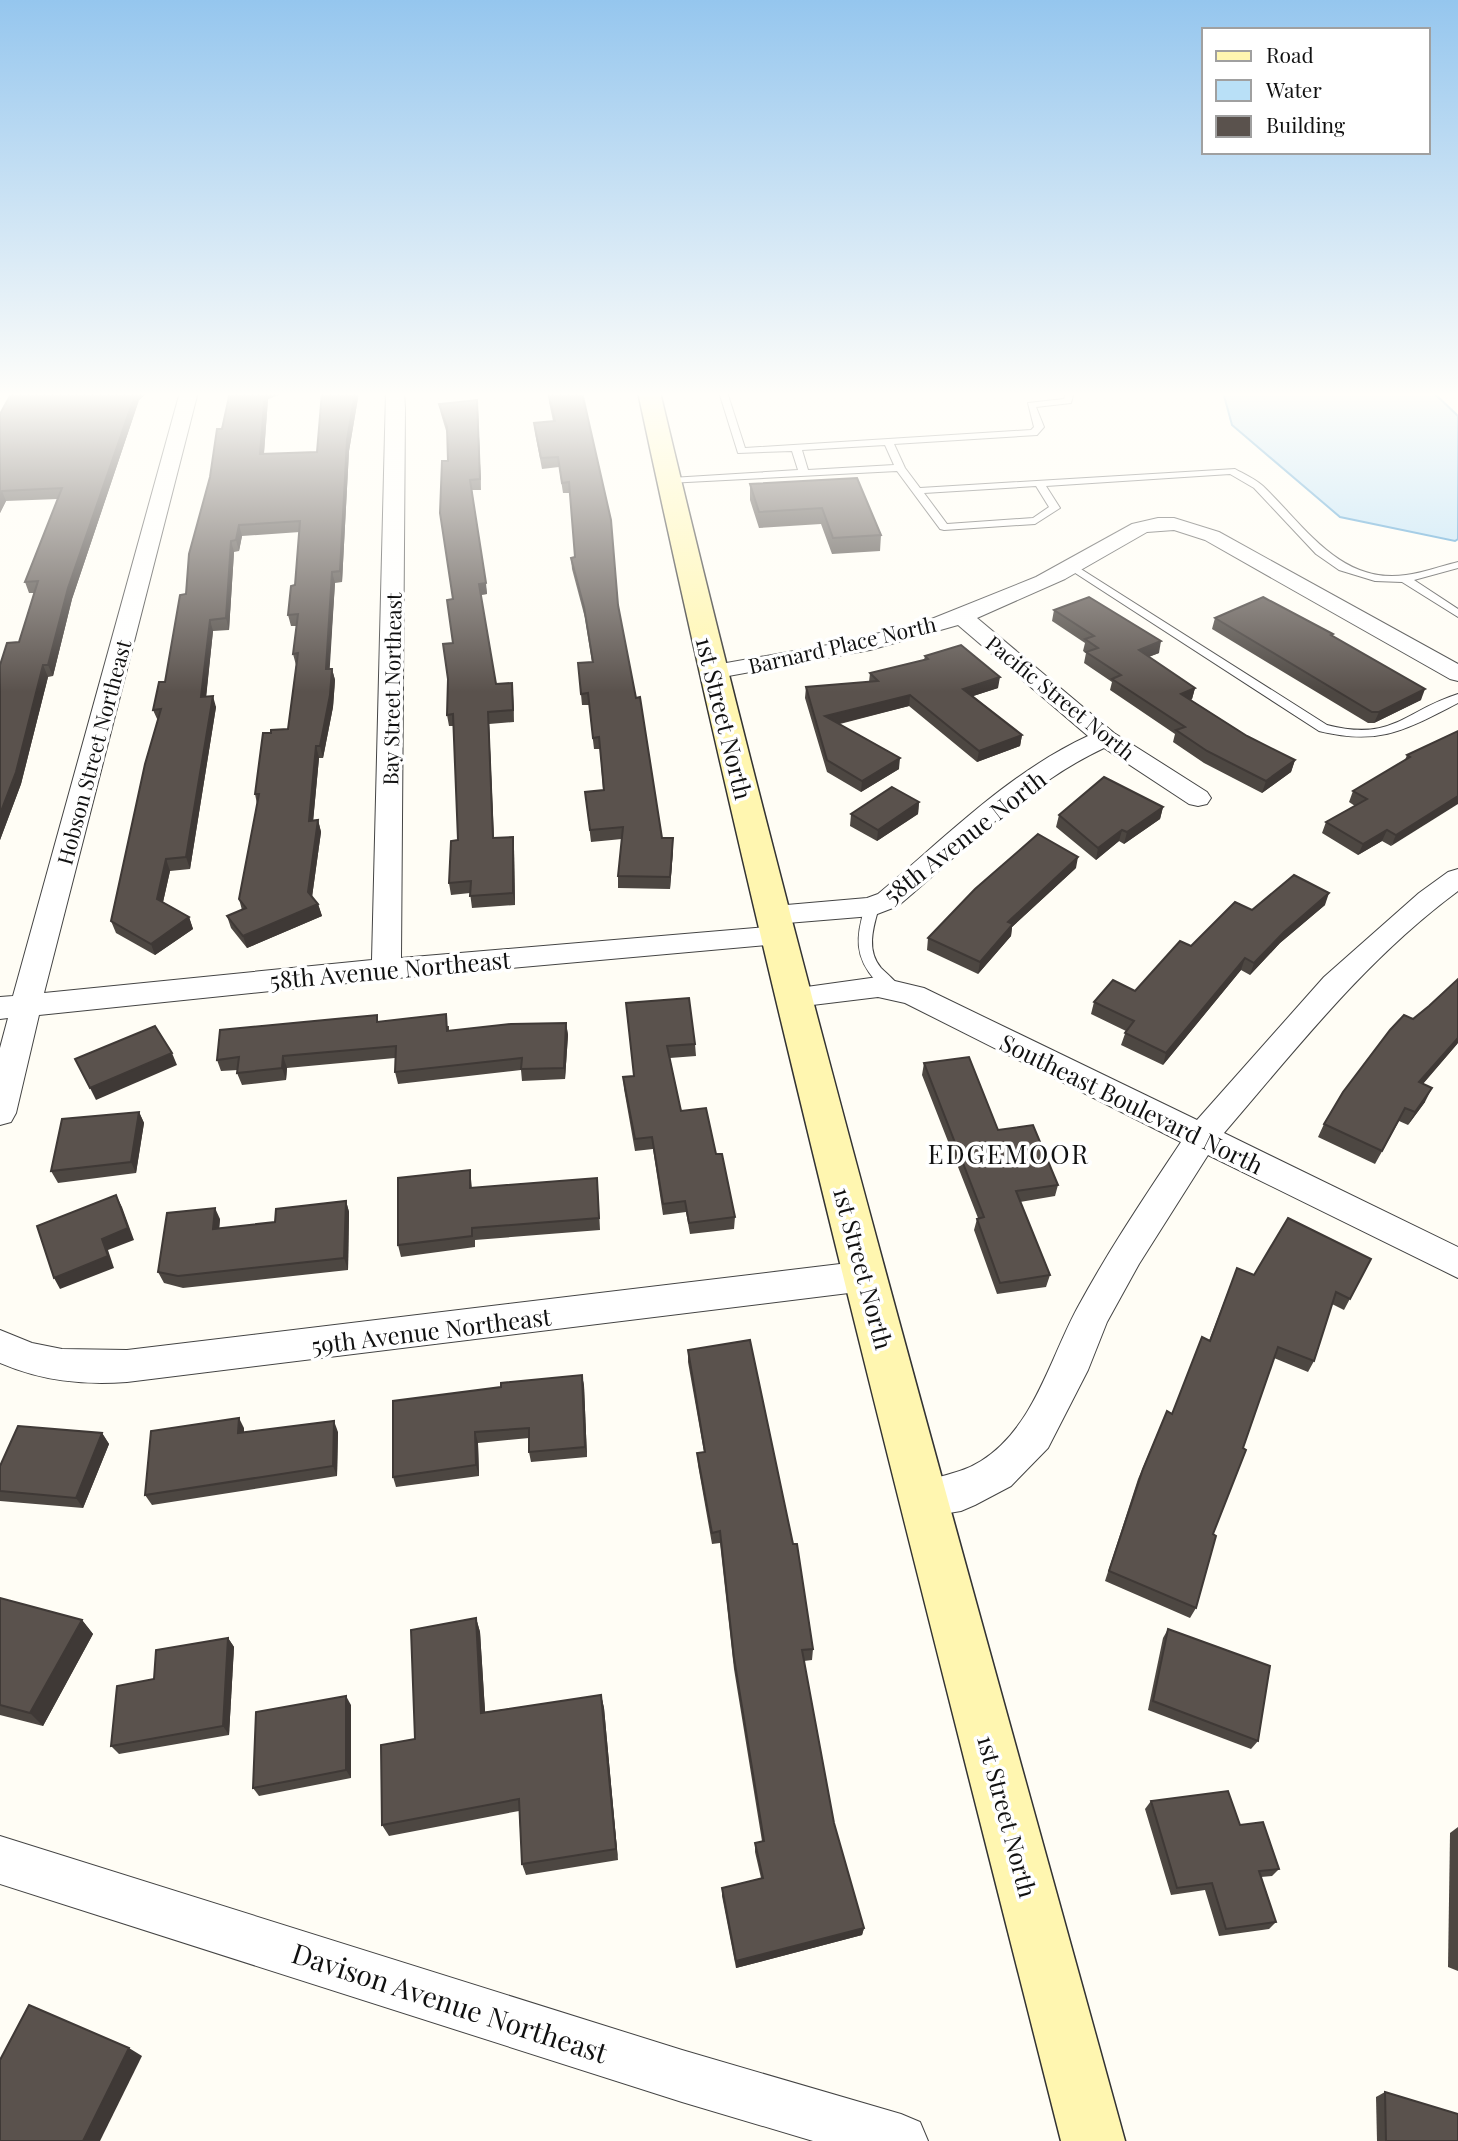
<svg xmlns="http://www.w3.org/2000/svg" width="1458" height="2141" font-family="'Playfair Display',serif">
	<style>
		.water { fill: #b9e0f7; stroke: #3f96cf; stroke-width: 2 }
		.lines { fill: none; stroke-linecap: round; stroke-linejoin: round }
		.lane-casing { stroke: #444; stroke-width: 2 }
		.street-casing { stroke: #444; stroke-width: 2 }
		.secondary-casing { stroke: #333; stroke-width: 3 }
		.lane { fill: #fff; fill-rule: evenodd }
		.street { fill: #fff; fill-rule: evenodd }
		.secondary { fill: #fff6b0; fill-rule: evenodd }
		.wall { fill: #4d4742 }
		.shaded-wall { fill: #3f3936 }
		.building { fill: #5a524d; stroke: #3f3936; stroke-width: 2 }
		.labels { text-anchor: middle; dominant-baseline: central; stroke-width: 7; stroke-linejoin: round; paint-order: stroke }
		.far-street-label { font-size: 21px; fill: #111; stroke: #fff }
		.street-label { font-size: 24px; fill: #111; stroke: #fff }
		.neighbourhood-label { font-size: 26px; letter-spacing: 2px; fill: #111; stroke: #fff }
		.near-street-label { font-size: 28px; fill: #111; stroke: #fff }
	</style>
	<rect width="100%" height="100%" fill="#fffdf5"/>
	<path class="water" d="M1223,392H1433L1458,416V539L1455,541L1340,517L1232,425Z"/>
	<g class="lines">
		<defs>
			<g id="lane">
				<path d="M719,392H727L745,448L1031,430L1034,427L1028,403L1064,399L1066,392H1074L1071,403L1036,407L1044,427L1037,435L894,444L905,468L920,488L1235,469C1244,474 1255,479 1263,486C1304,525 1340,585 1406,575C1423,573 1441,566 1458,562V568L1414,580L1458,609V617L1402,582L1375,581L1339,570L1316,554L1254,488L1230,474L1046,486L1060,508L1035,524L944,530L940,529L897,471L668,483L666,481L671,478L798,470L792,451L738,453ZM885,445L894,465L808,470L802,450ZM1036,486L1049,507L1033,518L947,524L924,493Z"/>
				<path d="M1073,564L1327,725C1393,742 1404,711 1458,694V703C1405,730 1380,746 1319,731L1069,569V565Z"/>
				<path d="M872,902L879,907C873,928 866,950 881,968C888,975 896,981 901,989L894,994C886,992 882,986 876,981C854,957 856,936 865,907Z"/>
			</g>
			<g id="street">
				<path d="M180,392H198L44,993L372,960L386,392H404L405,408L401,958L780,926L790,929L794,936L790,943L386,979L39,1015L16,1113L11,1122L0,1125V1048L8,1018L0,1019V997L13,996Z"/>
				<path d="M1174,518L1219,532L1458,664V681L1450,679L1205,540L1174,530L1147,532L1065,579L977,618L1114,733L1207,792L1211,798L1207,804L1198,806L1189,804L1104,748C1025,785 964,851 898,906L872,916L775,924L765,922L761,915L765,908L775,906L867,898L878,894C945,838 1008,773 1088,736L958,625L870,650L712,679L704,677L700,672L704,667L839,643L924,622L1036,577L1132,524L1158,518Z"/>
				<path d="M1458,869V891C1367,958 1297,1048 1224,1133L1458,1247V1278L1208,1155L1139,1264L1107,1322L1088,1370L1048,1448L1011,1486L975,1505L961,1511L925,1517L911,1511L905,1498L911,1485C935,1476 959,1475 981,1461C1035,1427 1050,1357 1079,1305C1110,1248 1146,1195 1181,1142L905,1003L878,997L796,1007L785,1004L781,997L785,990L878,977L924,988L1197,1120L1324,977L1419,893L1448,872Z"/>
				<path d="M865,1261L878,1266L883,1276L878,1286L865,1291L127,1382C82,1385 42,1381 0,1363V1330L32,1343L62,1349L127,1350Z"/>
				<path d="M0,1836L682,2050L901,2114L920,2122L928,2141H813L682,2102L0,1884Z"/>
			</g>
			<path id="secondary" d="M638,392H660C799,979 965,1559 1125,2141H1061C914,1559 763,979 638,392Z"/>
		</defs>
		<use href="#lane" class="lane-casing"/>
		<use href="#street" class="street-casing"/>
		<use href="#secondary" class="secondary-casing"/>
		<use href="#lane" class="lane"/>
		<use href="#street" class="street"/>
		<use href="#secondary" class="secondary"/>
	</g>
	<g class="wall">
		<path d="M12,392H148L139,400L72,599L53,676L48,677L21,784L0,840V665L19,642L34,593H29L25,582L58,499L6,501L0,513V414Z"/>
		<path d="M230,392H287L268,399L264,454L317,452L322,392H359L349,451L342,582L335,583L329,669H332L335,680L333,707L323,758H319L313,821L318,820L321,832L312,897L318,904L322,916L247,948L231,928L227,916L242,910L239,899L257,804L255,794L271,733L288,729L296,665L293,654L297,626H291L288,615L295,585L300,532L242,536L239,551L234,552L229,630L213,631L206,696L216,707L190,869L170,871L163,902L189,917L193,929L155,955L116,933L111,921L158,721L153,710L165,682L186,594L210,477Z"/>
		<path d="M548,392L618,605L662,838H673V850L670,889L618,888V876L622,839L591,842L585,792L603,790L600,749H594L589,705H582L578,663L592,662L585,618L572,569L571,558L575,557L570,493H563L559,467L542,469L535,433L534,423L553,421L549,402Z"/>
		<path d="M439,404L478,410L481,490H472L487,594L480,595L496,684L512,683L513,695L514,722L489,724L494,838L514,849L515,905L472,908L470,893L451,895L449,883L458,840L454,726H449L447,715L453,643V599L447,434L441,414Z"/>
		<path d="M857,478L881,535L880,551L832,554L821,524L759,528L750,500V484Z"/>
		<path d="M1054,610L1159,653L1148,657L1195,688L1192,699L1191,700L1247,736L1295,760L1291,772L1262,793L1204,763L1173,742L1175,734L1110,690L1112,682L1084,663L1086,653L1083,651L1085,643L1052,621Z"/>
		<path d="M1215,618L1333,634V636L1421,700L1374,723H1368L1212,629Z"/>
		<path d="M925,656L998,688L973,696L1022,735L1020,746L977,762L909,706L840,724L899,769L861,792L827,772L805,698L806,687L869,682L870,673L924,660Z"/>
		<path d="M1458,731L1391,846L1382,841L1358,855L1322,833L1326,822L1355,806L1349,802L1353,791L1405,760L1407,755Z"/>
		<path d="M919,802L918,814L877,841L850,826L851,814Z"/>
		<path d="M1163,807L1160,819L1124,844L1119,841L1096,860L1056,827L1059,815Z"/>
		<path d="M1076,868L1012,927L1011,936L978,974L927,950L928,938Z"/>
		<path d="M1325,905L1280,943L1250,975L1241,970L1163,1065L1121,1045L1126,1031L1091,1014L1094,1002L1135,991L1191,946L1252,910Z"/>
		<path d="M627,1015L695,1044L696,1056L670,1058L681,1111L716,1154L735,1217L734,1229L690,1234L686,1212L663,1215L653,1149L635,1151L624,1089L623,1077L634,1076Z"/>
		<path d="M379,1022L449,1026V1031L566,1023L568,1035L565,1079L522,1081L521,1070L398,1084L395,1072V1058L287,1068L286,1080L242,1085L237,1073L238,1070L221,1071L217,1060Z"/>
		<path d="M1458,1043L1423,1084L1425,1102L1408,1125L1399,1121L1375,1164L1318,1137L1324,1124Z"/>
		<path d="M924,1063L1058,1185L1055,1196L1020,1202L1050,1275L1046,1287L997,1294L974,1230L977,1219L978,1218L922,1075Z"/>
		<path d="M139,1112L144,1123L136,1173L58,1183L51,1171Z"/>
		<path d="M470,1170L472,1188L598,1190L600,1230L475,1240V1247L401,1257L398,1245Z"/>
		<path d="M346,1201L349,1212L348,1270L183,1288L164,1283L158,1272L220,1219L219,1229L275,1222Z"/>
		<path d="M1371,1259L1344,1310L1332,1304L1314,1361L1308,1372L1274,1358L1213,1534L1196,1608L1190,1618L1105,1581L1138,1479L1167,1411L1172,1413L1209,1341L1237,1268L1254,1275Z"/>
		<path d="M688,1350L813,1649L812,1660L804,1661L834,1823L864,1928L862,1935L736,1968L722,1896V1888L761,1878L755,1852V1843L762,1841L734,1669L720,1543L712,1544L698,1465L697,1453L704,1452L688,1362Z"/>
		<path d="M582,1375L584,1386L587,1457L531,1462L529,1452V1438L478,1443L479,1476L396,1487L393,1477Z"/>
		<path d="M244,1428V1433L338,1432L337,1476L152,1505L145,1495Z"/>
		<path d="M102,1433L109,1444L83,1508L0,1501V1466Z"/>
		<path d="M0,1598L82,1620L93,1634L43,1726L0,1715Z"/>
		<path d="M476,1618L480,1632L485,1712L601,1695L604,1708L618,1860L526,1875L522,1864L519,1811L389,1836L382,1825L415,1739Z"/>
		<path d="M1168,1629L1258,1741L1251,1749L1148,1710L1163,1638Z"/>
		<path d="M228,1638L234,1647L229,1735L119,1754L111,1746L154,1679Z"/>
		<path d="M351,1705V1778L259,1796L253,1788Z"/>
		<path d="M1151,1801L1240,1825L1279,1869L1272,1876L1261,1877L1276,1922L1269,1929L1219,1936L1205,1890L1171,1895L1145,1809Z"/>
		<path d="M1458,1827V1971L1448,1967L1450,1833Z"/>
		<path d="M1385,2092L1458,2141H1377L1376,2097Z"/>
	</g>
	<g class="shaded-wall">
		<path d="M136,392H148L139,400L72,599L53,676L48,665L68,588Z"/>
		<path d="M265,392H287L268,399L263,465L260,454Z"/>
		<path d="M355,392H359L349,451L342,582L340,571L347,440Z"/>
		<path d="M477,400L478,410L481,490L480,479Z"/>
		<path d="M2,491L6,501L0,513V494Z"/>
		<path d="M239,525L242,536L239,551L236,540Z"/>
		<path d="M231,541L234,552L229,630L226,618Z"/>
		<path d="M332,572L335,583L329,680L326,669Z"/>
		<path d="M486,583L487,594L480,595L479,584Z"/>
		<path d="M210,620L213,631L205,708L201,697Z"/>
		<path d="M1161,641L1159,653L1136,662L1139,650Z"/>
		<path d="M43,665L48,677L21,784L0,840V814Z"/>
		<path d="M332,669L335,680L333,707L323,758L320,746Z"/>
		<path d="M1000,677L998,688L961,700L963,689Z"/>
		<path d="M512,683L513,695L514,722L513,710Z"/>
		<path d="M1195,688L1192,699L1178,705L1181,694Z"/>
		<path d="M1425,689L1421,700L1374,723L1379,712Z"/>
		<path d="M910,695L909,706L825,727V716Z"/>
		<path d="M213,696L216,707L190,869L186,857Z"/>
		<path d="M488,712L489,724L494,850L493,838Z"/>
		<path d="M1022,735L1020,746L977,762L979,751Z"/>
		<path d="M316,746L319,758L312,833L309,821Z"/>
		<path d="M900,758L899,769L861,792L862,781Z"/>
		<path d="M1295,760L1291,772L1262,793L1266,781Z"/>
		<path d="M1458,796V804L1391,846L1396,835Z"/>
		<path d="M919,802L918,814L877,841L878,830Z"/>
		<path d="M1163,807L1160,819L1124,844L1127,832Z"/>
		<path d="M318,820L321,832L311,904L308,892Z"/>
		<path d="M1122,830L1119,841L1096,860L1098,848Z"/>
		<path d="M1387,830L1382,841L1358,855L1363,844Z"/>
		<path d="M513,837L514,849L515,905L513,893Z"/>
		<path d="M673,838V850L670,889V877Z"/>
		<path d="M1078,857L1076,868L1012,927L1011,936L978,974L980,962L1008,922Z"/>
		<path d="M166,859L170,871L161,911L157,899Z"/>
		<path d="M1329,893L1325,905L1280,943L1250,975L1254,963L1284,932Z"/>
		<path d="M318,904L322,916L247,948L243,936Z"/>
		<path d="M189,917L193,929L155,955L151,944Z"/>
		<path d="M1245,958L1241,970L1163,1065L1166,1053Z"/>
		<path d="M566,1023L568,1035L565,1079L564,1068Z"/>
		<path d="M1458,1038V1043L1413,1095L1419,1082Z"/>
		<path d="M172,1053L177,1065L96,1100L90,1088Z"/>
		<path d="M283,1056L287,1068L286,1080L282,1068Z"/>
		<path d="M1432,1088L1425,1102L1408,1125L1415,1112Z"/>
		<path d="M139,1112L144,1123L136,1173L131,1162Z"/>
		<path d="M116,1195L122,1207L134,1240L108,1250L114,1268L60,1289L54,1278L102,1239Z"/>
		<path d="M346,1201L349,1212L348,1270L344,1258Z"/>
		<path d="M215,1208L220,1219L218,1241L213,1229Z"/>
		<path d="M582,1375L584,1386L587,1457L585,1447Z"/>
		<path d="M239,1418L244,1428L243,1444L238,1433Z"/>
		<path d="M334,1421L338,1432L337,1476L333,1466Z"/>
		<path d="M475,1432L478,1443L479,1476L476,1465Z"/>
		<path d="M102,1433L109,1444L83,1508L76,1498Z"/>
		<path d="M476,1618L480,1632L486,1726L481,1713Z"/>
		<path d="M82,1620L93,1634L43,1726L30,1713Z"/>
		<path d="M228,1638L234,1647L229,1735L223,1726Z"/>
		<path d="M601,1695L604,1708L618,1860L616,1849Z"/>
		<path d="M346,1696L351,1705V1778L346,1770Z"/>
		<path d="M864,1928L862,1935L736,1968V1961Z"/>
		<path d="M129,2048L142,2056L100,2141H83Z"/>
	</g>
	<g class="building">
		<path d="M12,392H136L68,588L48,665H43L16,772L0,814V665L7,643L19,642L38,581L25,582L62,488L2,491L0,494V414Z"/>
		<path d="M230,392H265L260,454L317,452L322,392H355L347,440L340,571L332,572L326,669H332L330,695L320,746H316L309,821L318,820L308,892L318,904L243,936L227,916L246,908L239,899L259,794H255L263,733H271V730L288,729L298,653L293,654L298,614L288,615L291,586L295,585L300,521L239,525L236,540L231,541L226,618L210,620L201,697L213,696L186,857L166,859L157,899L189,917L151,944L111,921L145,764L161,709L153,710L159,682H165L180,595L186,594L189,554L210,477L217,429H222Z"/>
		<path d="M548,392H582L611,520L618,605L636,698L640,697L662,838H673L670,877L618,876L623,827L590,830L585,792L604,790L599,737L593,738L588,693L581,694L578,663L593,662L584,607L571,558L575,557L569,482L562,483L558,457L541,458L534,423L555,421Z"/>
		<path d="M477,400L480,479L470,480L486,583L479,584L496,684L512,683L513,710L488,712L493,838L513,837V893L470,896L471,881L449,883L451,841L458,840L453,714L447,715L448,679L443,644L453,643L447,600L453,599L440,513L442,461H448L447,427L439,404Z"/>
		<path d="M857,478L881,535L833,538L822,508L759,512L750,484Z"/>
		<path d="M1089,597L1161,641L1139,650L1195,688L1181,694L1247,736L1295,760L1266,781L1207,751L1176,730L1185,727L1112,679L1121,675L1086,652L1098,648L1085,639L1094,636L1054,610Z"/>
		<path d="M1263,597L1333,634L1331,635L1425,689L1379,712H1372L1215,618Z"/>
		<path d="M961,645L1000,677L963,689L1022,735L979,751L910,695L825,716L900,758L862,781L827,760L806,687L878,681L870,673L928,659L925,656Z"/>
		<path d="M1458,731V796L1396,835L1387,830L1363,844L1326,822L1367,799L1353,791L1410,757L1407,755Z"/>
		<path d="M1104,777L1163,807L1127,832L1122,830L1098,848L1059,815Z"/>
		<path d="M892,787L919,802L878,830L851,814Z"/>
		<path d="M1038,834L1078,857L1008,922L1013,924L980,962L928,938L975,889Z"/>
		<path d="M1294,875L1329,893L1284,932L1254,963L1245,958L1166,1053L1125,1033L1134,1021L1094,1002L1113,980L1135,991L1180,941L1191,946L1235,902L1252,910Z"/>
		<path d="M1458,979V1038L1419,1082L1432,1088L1415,1112L1405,1108L1382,1151L1324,1124L1343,1092L1390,1030L1404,1015L1413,1019L1429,1006Z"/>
		<path d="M689,998L695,1044L667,1046L681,1111L706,1108L716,1154H722L735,1217L689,1223L685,1201L663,1204L652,1137L635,1139L623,1077L634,1076L626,1003Z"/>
		<path d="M446,1014L447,1031L511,1024L566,1023L564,1068L521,1069L522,1058L395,1072L396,1046L283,1056L282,1068L237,1073L239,1057L217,1060L220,1030L377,1015V1022Z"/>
		<path d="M155,1026L172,1053L90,1088L75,1059Z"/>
		<path d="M969,1057L998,1130L1033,1125L1058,1185L1016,1191L1050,1275L1000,1283L977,1219L984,1217L924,1063Z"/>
		<path d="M139,1112L131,1162L51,1171L62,1119Z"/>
		<path d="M470,1170V1188L597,1178L599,1218L472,1228V1236L398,1245V1178Z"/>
		<path d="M116,1195L128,1228L102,1239L108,1256L54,1278L37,1226Z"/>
		<path d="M346,1201L344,1258L178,1276L158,1272L167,1213L215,1208L213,1229L275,1222L276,1209Z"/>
		<path d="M1288,1218L1371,1259L1350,1299L1336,1292L1314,1361L1278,1347L1243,1448L1246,1450L1213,1534L1216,1536L1196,1608L1109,1571L1143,1469L1167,1411L1172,1414L1202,1337L1210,1341L1237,1268L1254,1275Z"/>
		<path d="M750,1340L793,1544H797L813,1649L802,1650L834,1823L864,1928L736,1961L722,1888L763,1878L755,1843L764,1841L734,1658L720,1531L712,1533L697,1453L705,1452L688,1350Z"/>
		<path d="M582,1375L585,1447L529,1452V1428L475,1432L476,1465L393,1477V1401L501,1387V1383Z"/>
		<path d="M239,1418L238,1433L334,1421L333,1466L145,1495L151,1431Z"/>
		<path d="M18,1426L102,1433L76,1498L0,1491V1466Z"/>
		<path d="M0,1598L82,1620L30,1713L0,1705Z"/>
		<path d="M476,1618L481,1713L601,1695L616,1849L522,1864L519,1799L382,1825L381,1745L415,1739L411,1630Z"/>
		<path d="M1168,1629L1270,1666L1258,1741L1153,1701Z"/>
		<path d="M228,1638L223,1726L111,1746L117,1686L154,1679L156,1650Z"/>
		<path d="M346,1696V1770L253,1788L256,1712Z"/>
		<path d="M1228,1791L1240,1825L1263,1822L1279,1869L1259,1871L1276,1922L1226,1929L1212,1883L1177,1888L1151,1801Z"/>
		<path d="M29,2005L129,2048L83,2141H0V2060Z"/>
		<path d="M1385,2092L1458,2114V2141H1386Z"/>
	</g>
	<linearGradient id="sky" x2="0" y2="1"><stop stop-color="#95c6ee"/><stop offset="0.57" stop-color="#fffefa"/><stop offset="1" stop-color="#fffefa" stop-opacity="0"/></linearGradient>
	<rect width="1458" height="692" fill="url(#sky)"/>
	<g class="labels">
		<g class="far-street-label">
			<text transform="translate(842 644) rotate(-13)">Barnard Place North</text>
			<text transform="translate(391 689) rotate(-89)">Bay Street Northeast</text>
			<text transform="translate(1061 697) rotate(39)">Pacific Street North</text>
			<text transform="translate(93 752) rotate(-75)">Hobson Street Northeast</text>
		</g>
		<g class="street-label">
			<text transform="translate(725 718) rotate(76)">1st Street North</text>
			<text transform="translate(964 836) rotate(-38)">58th Avenue North</text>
			<text transform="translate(390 969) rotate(-5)">58th Avenue Northeast</text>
			<text transform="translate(1132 1103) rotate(26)">Southeast Boulevard North</text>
			<text transform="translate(864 1268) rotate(75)">1st Street North</text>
			<text transform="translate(431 1330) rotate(-7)">59th Avenue Northeast</text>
			<text transform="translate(1008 1816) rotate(75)">1st Street North</text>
		</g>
		<g class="neighbourhood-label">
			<text x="1009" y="1153">EDGEMOOR</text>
		</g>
		<g class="near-street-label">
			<text transform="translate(450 2002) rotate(18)">Davison Avenue Northeast</text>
		</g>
	</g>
	<rect x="1202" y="28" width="228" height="126" fill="#ffffff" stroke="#a0a0a0" stroke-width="2"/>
	<rect x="1216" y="51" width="35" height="10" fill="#fff6b0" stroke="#a0a0a0" stroke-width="2"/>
	<text x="1266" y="63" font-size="21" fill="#111111">Road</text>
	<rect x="1216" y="80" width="35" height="21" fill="#b9e0f7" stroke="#a0a0a0" stroke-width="2"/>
	<text x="1266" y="98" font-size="21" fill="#111111">Water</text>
	<rect x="1216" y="116" width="35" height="21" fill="#5a524d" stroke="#a0a0a0" stroke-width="2"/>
	<text x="1266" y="133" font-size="21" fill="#111111">Building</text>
</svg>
